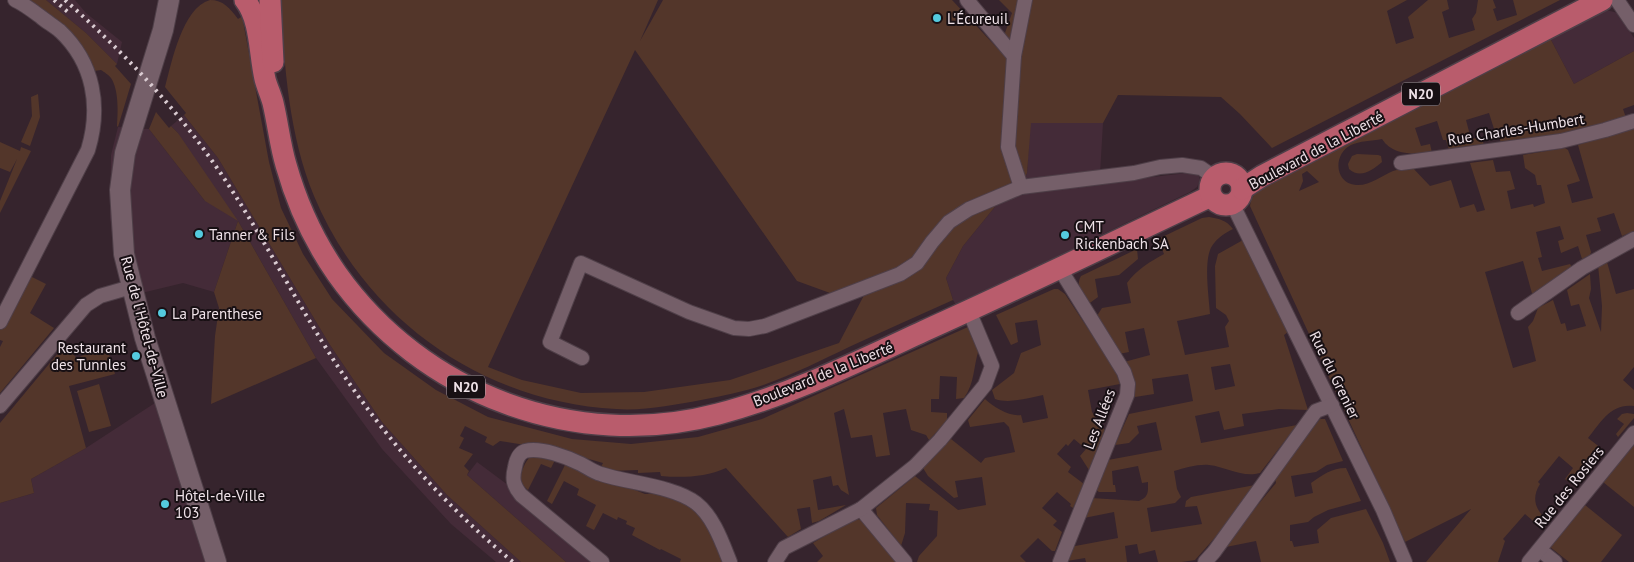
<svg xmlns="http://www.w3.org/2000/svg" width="1634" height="562" font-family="'PT Sans',sans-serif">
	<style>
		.built { fill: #442b38 }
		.green { fill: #53362a; fill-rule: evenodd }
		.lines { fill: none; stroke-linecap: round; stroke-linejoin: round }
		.minor-casing { stroke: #4f3f48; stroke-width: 16 }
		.secondary-casing { stroke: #4f3f48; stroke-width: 22 }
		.primary-casing { stroke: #4f3f48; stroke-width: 24 }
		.minor { stroke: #755f69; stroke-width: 14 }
		.secondary { stroke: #755f69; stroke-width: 20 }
		.primary { stroke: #b95c6c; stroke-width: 21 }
		.rail { stroke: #daccd2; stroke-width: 4; stroke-dasharray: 2.5 5; stroke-linecap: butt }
		.poi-dot { fill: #54cade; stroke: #181014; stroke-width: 2 }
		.labels { text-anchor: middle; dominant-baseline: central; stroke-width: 4; stroke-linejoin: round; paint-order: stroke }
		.shield { fill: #181014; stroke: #aea3a8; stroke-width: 1 }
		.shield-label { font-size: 14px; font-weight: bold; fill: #efe2e8 }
		.poi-label { font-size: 15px; fill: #efe2e8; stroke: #181014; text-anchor: start }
		.street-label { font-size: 15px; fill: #efe2e8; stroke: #181014 }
	</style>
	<rect width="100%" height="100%" fill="#36242d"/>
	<g class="built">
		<path d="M46,0H75L86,13L122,42L117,64L86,33Z"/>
		<path d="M1606,10L1618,13L1634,38V51L1574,84L1550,38Z"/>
		<path d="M184,115L218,158L330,345L382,422L447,495L521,562H496L451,524L382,449L316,358L238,221L214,292L183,283L125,297L115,255L110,218L111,155L118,127L149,129L205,201L178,133L171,126Z"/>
		<path d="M1030,123H1103L1100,174L1023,183L1027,173Z"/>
		<path d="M1187,173L1195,174L1199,176L1200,180L1197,187L1190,192L956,305L953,300L946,278L963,246L998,203L1013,193Z"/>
		<path d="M158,401L209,562H0V503L34,493L31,479L86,448Z"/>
		<path d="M477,462L512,488L598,562H566L467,475Z"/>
	</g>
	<g class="green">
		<path d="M28,0H46L86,33L117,64L115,66L131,84L118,127L117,126C118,113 119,90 111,78C109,75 104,72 101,70L94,71Z"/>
		<path d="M210,0C223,0 230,8 238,19L241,17L243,21L269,162L281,208L303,254L332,299L384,353L436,390L488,417L572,439L631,444L698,437L762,419L968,327L979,349C973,367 975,383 964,398L956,399L957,377L940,376L939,399H931V412L947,413V421L929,440L926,435L911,430L906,409L883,413L890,455L876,457L872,435L851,438L844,409L834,413L849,495L841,490L838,485L833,486L831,476L813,480L818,510L846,505L819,521L812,523L810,507L797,509L801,529L788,537L726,468C706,477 683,478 661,476L660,472L638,473V470L609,471L600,469L603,463L557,450L500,441L493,446L485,442L487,437L465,426L460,436L464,438L459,448L473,454L464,466L469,471L467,475L566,562H521L447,495L382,422L330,345L218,158L184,115L186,113L165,87C172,62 182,8 210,0Z"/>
		<path d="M281,0H658L640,41L663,0H952L999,50L1012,13L999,0H1407L1387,11L1396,44L1414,38L1408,17L1428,0H1447L1449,9L1442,12L1449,38L1475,30L1472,19L1476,13L1478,0H1493L1496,8L1493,9L1497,21L1517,15L1513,0H1560L1272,148L1240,114L1221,97L1118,95L1103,123H1031L1027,173L1021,187L998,203L963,246L946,278L953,300C918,316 883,331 849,347C822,360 794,374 766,384C746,391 722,396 701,400C674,405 644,411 616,409C483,402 366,320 314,196C289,135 284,66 281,0ZM635,50L797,281L830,293L872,280L839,343L730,380L644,392L581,393L522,380L488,367Z"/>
		<path d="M1550,38L1574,84L1634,51V105L1623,109L1626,118L1595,125L1568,134L1501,144L1499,135L1495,132L1489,113L1466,120L1471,139L1482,137L1484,146L1449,150L1446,140H1443L1437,121L1415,128L1421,146L1430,144L1432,153C1414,154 1393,156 1382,139C1372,141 1359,141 1351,145C1333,154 1334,183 1356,185C1370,186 1381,176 1393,171C1399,169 1405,168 1411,166L1430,186L1451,180L1460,208L1474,204L1477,212L1485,210L1470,163L1493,160L1496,172L1510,171L1515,189L1507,191L1511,209L1533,204L1534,207L1545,203L1541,185H1537L1535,175L1525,168L1523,155L1565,148L1568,150L1580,181L1567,185L1572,203L1593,198L1578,145L1634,127V231L1622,236L1614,213L1597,218L1601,231L1586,235L1591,252L1590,255L1582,259L1578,246L1561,253L1558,241L1564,239L1560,226L1536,232L1542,257L1538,258L1542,271L1570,264L1573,269L1533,297L1523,261L1485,272L1513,368L1536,361L1528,327L1533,321L1538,308L1553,300L1561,324L1565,323L1567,331L1586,326L1579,304L1571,306L1567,290L1590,274L1591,289L1589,298L1601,332L1602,306L1598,265L1607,262L1616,294L1634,289V367L1623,380L1634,390V406C1611,403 1601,422 1588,438L1606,452L1576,488L1565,479L1573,468L1559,456L1538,482L1540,484C1532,497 1534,508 1546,519L1539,526L1525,514L1503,539L1505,541L1498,562H1426L1471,509L1405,542L1250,206L1251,200L1256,191L1387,124ZM1307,171L1319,182L1299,191L1303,181L1302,174Z"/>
		<path d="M38,94L40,117L30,146L21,142L32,116L31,97Z"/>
		<path d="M156,112L169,128L171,126L178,133L238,221L316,358L211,404L215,336L219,308L214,292L238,221L205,201L149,129Z"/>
		<path d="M0,142L20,151L21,147L31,151L0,213V201L17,159L10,172L0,168Z"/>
		<path d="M1357,154L1378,155L1381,156L1382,162C1373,170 1360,179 1349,169L1348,164L1352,156Z"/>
		<path d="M1209,217C1220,219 1226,220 1233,229C1225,233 1217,238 1212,246C1203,260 1209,297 1210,314L1177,321L1185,355L1229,347L1225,327L1229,321L1226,315L1216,308L1215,266L1218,254L1243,240L1288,332L1284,335L1308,410L1279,409L1242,414L1244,426L1224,430L1219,411L1195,416L1201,443L1297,425L1260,473C1242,478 1227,467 1209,465C1198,464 1185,468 1174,471L1177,489L1181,497L1175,503L1147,508L1151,532L1202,524L1197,506L1185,507L1186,501L1191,497L1255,485L1226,525L1195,560L1182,562H1158L1155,550L1139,554L1137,544L1125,546L1127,562H1086L1085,558L1067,561L1070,547L1118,538L1114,512L1084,518L1091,498L1139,501C1149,497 1148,492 1148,482L1142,483L1138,466L1112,471L1113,485H1115L1116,492H1099L1095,489L1108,460L1162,450L1156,422L1137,426L1139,433L1129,443L1115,445L1129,414L1193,401L1188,374L1152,379L1154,394L1135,397V387L1124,362L1150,355L1144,328L1125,332L1129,352L1119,354L1095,319L1102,308L1131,303L1127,283C1136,270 1151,261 1164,254L1158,239L1202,218ZM1230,364L1235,386L1215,390L1211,367Z"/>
		<path d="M1137,249L1138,259L1119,275L1095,279L1098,297L1087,305C1083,295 1075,286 1081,276Z"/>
		<path d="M30,276L46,284L30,313L54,328L0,393V347L3,341L0,340V330Z"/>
		<path d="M1054,289H1058L1065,294L1110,362L1117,375L1120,384L1088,390L1092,412L1105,431L1089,470L1080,456L1086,449L1074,439L1068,446L1066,444L1057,454L1071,467L1068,472L1084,484L1073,508L1070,506L1071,504L1057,492L1042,508L1057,521L1053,525L1062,532L1055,551H1052L1038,538L1020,556L1026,562H917L919,556L937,536L938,511L929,510L930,504L906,503L905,533L901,546L877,515L876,508L915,476L958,510L986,505L982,477L955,481L958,497L954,498L928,476L923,468L951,439L981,463L985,458L1015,452L1009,427L1004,422L970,427L968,420L985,399C993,407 1010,417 1021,415L1023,423L1048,418L1043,395C1027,398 1010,404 995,399L992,390L1014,373L1021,353L1041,345L1037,320L1015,323L1018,342L1011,345L996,315Z"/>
		<path d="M106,345L115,374L69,386L86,448L31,479L34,493L0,503V423L64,346L77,358Z"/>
		<path d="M99,384L111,426L89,432L77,391Z"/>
		<path d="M1627,413L1634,414V418L1618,437L1616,434L1624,424L1617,419L1622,414Z"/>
		<path d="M1320,419H1325L1343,461L1327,465L1316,472L1291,476L1295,497L1313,493L1311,483C1323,475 1331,468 1346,468L1361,501L1328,510L1314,517L1308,522L1290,525V541H1292L1294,547L1319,543L1317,530L1331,518L1366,509L1383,543L1390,562H1261L1256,541L1226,547L1227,542L1276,483L1275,478Z"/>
		<path d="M1634,445V507L1603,482Z"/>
		<path d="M531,456L556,458L551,468L541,464L528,490L519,482C520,474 525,461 531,456Z"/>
		<path d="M566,463L596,480L630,488L645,494L666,493L683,499L705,520L727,562H680L681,559L661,549L660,550L632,535L635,528L626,524L627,521L618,517L617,520L603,513L594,530L586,526L596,505L577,495L579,489L564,481L552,504L547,501Z"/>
		<path d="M1585,505L1622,535L1601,562H1569L1550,547Z"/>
		<path d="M856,519L862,520L900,562H817L823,556L813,543L848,522Z"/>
	</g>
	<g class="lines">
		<defs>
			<g id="minor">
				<path d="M967,0L1014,56"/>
				<path d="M1617,0L1634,25"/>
				<path d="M1401,163L1561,141L1605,130L1634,121"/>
				<path d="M1021,187L1008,147L1014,56L1025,0"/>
				<path d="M1232,203L1383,510L1405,562"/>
				<path d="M1518,313L1582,268L1634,239"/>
				<path d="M0,322L88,150C101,107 94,63 60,31C54,26 47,22 41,17C33,11 24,4 15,0"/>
				<path d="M582,358L550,342L581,263L689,312L734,328L749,329L765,326L900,274L917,263L932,242L949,222L969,209L1021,187L1134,173L1160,167L1182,165L1201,168L1214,177"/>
				<path d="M0,406L86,305L100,296L131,287"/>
				<path d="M861,509L905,562"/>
				<path d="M1540,550L1555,562"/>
				<path d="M602,562L521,495C513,485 512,479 515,467C516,461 519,453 525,451C541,447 567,457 581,464C587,467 593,472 601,474C628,483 674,486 696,503C713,516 722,542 730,562"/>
				<path d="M775,562L784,548L861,509L915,466L940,440L985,385L992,366L969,311"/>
				<path d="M1060,562L1127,395L1128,384L1124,372L1060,269"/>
				<path d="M1205,562L1214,552L1316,411L1332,405"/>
				<path d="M1529,562L1634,433"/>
			</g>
			<path id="secondary" d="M169,0L163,30L125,153L120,190L124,254L145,338L216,562"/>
			<g id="primary">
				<path d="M245,0C261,21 259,53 265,79C267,87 271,95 273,103C278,124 280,145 286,165C297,204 314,241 337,274C422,394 575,452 718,414C790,395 857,362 924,331C1020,288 1116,241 1211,196"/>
				<path d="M270,0L273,62"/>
				<circle cx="1226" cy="189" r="16"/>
				<path d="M1242,189L1262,176L1602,0"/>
			</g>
		</defs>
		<use href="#minor" class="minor-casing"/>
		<use href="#secondary" class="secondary-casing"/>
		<use href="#primary" class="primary-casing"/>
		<use href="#minor" class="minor"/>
		<use href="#secondary" class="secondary"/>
		<use href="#primary" class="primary"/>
		<g class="rail">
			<path d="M54,0L69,13"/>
			<path d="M65,0C121,50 172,103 215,165C258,227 292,295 333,359C382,435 443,504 513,562"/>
		</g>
	</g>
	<g class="poi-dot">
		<circle cx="937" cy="18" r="5"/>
		<circle cx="199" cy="234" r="5"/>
		<circle cx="1065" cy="235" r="5"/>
		<circle cx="162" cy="313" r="5"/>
		<circle cx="136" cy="356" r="5"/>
		<circle cx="165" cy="504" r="5"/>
	</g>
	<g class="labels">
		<g class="shield">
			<rect x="1402" y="82.5" width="38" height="23" rx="4"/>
			<rect x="447" y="375.5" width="38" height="23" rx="4"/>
		</g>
		<g class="shield-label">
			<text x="1421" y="94">N20</text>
			<text x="466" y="387">N20</text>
		</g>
		<g class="poi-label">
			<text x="947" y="18">L'Écureuil</text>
			<text x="1075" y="226">CMT<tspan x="1075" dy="17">Rickenbach SA</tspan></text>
			<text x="209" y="234">Tanner &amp; Fils</text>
			<text x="172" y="313">La Parenthese</text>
			<text x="126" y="347" text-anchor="end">Restaurant<tspan x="126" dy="17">des Tunnles</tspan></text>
			<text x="175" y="495">Hôtel-de-Ville<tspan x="175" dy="17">103</tspan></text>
		</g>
		<g class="street-label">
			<text transform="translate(1516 129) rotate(-9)">Rue Charles-Humbert</text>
			<text transform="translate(1316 150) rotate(-28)">Boulevard de la Liberté</text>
			<text transform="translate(145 327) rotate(75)">Rue de l'Hôtel-de-Ville</text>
			<text transform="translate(823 374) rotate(-22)">Boulevard de la Liberté</text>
			<text transform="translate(1335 375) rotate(64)">Rue du Grenier</text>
			<text transform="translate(1099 419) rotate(-69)">Les Allées</text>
			<text transform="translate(1569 487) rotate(-51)">Rue des Rosiers</text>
		</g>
	</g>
</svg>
